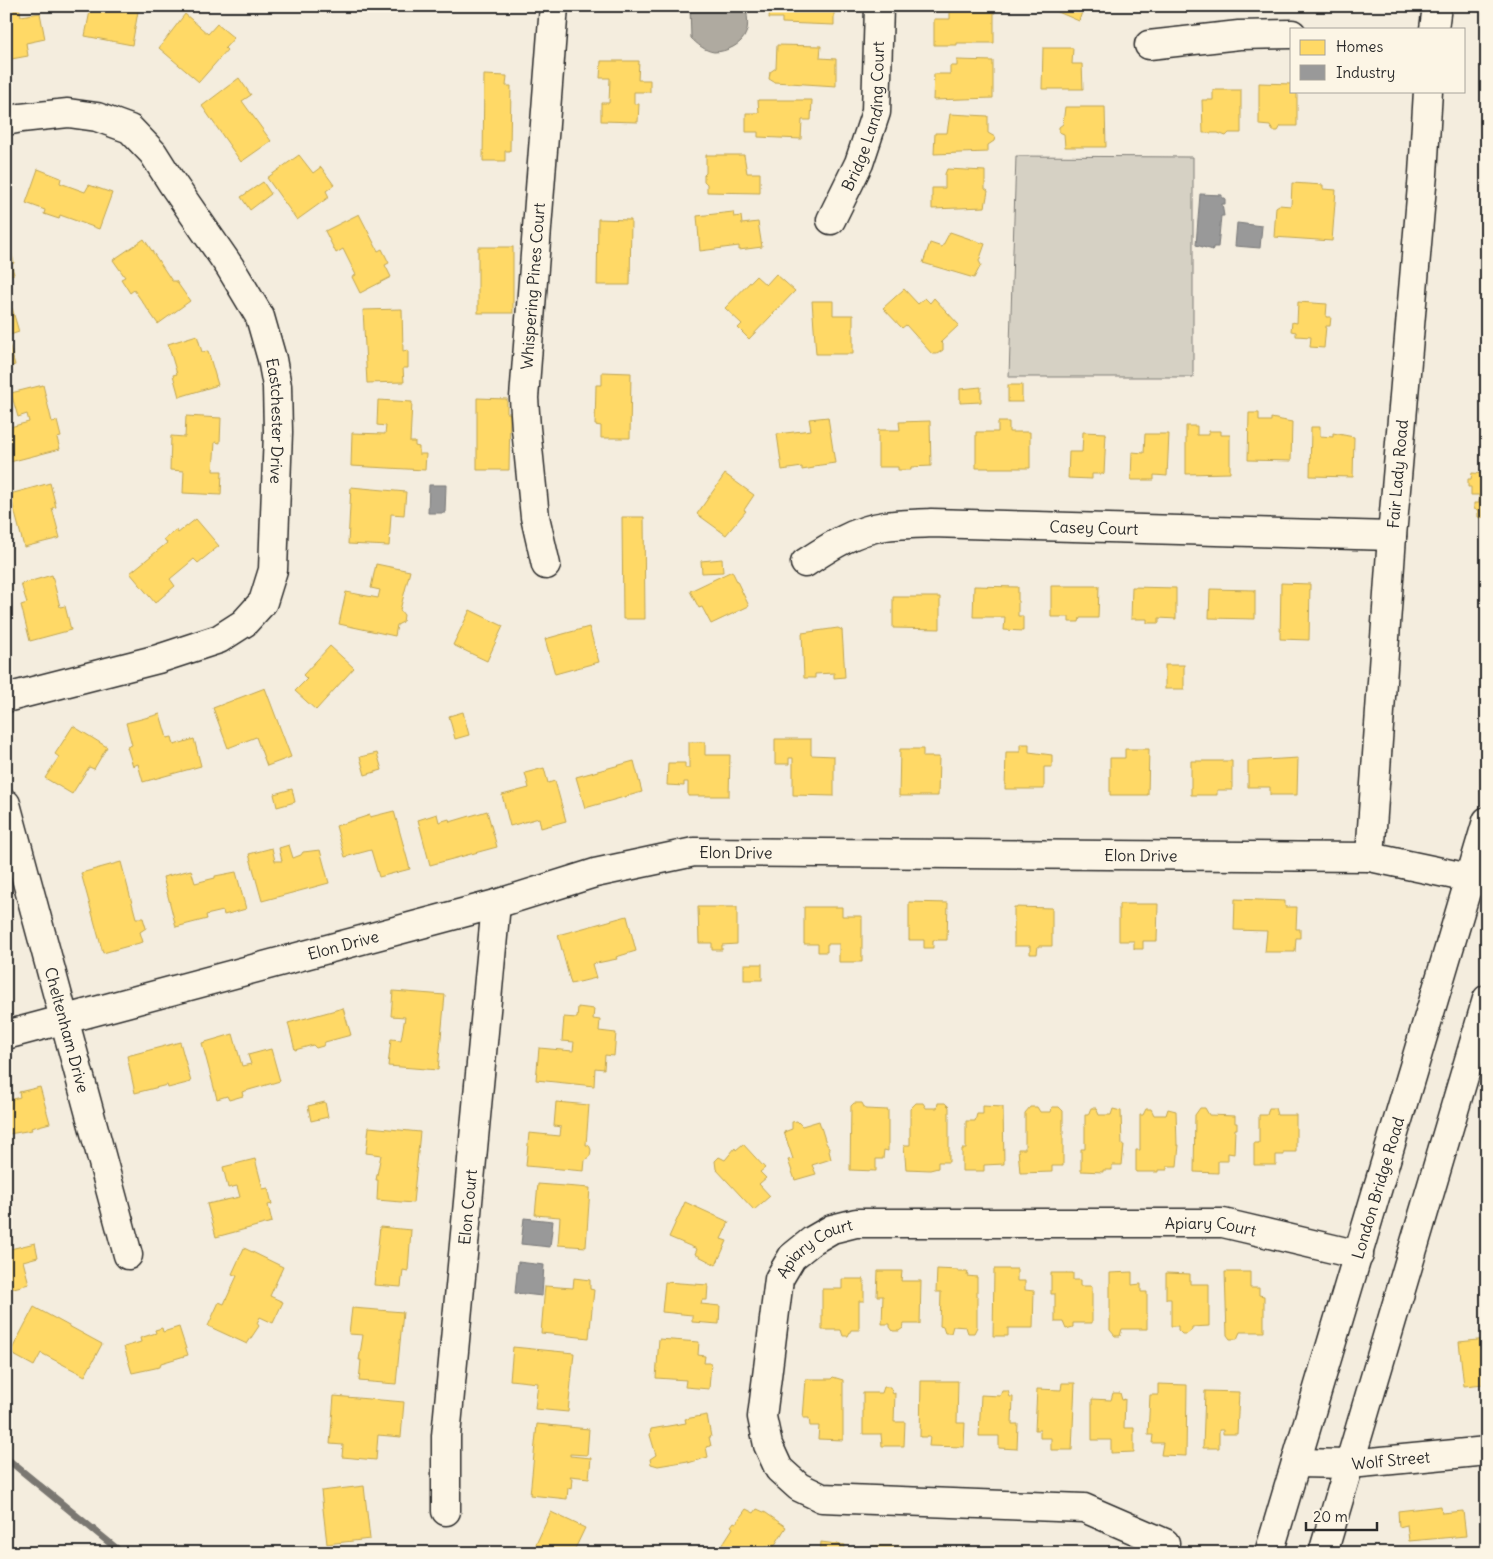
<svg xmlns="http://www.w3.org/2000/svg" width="1493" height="1559" font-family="Delius,sans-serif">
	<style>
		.green { fill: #d6d1c4; stroke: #807e78 }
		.water { fill: #afaaa0; stroke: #7a7771 }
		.homes { fill: #ffd966; stroke: #bfa554 }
		.industry { fill: #999; stroke: #787878 }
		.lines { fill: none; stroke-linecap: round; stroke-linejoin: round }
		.stream { stroke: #7a7771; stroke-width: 7 }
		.minor-casing { stroke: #2b2b2b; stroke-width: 31 }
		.major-casing { stroke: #2b2b2b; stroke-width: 31 }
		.minor { stroke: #fcf5e5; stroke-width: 28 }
		.major { stroke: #fcf5e5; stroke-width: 28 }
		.labels { text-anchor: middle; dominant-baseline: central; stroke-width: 5; stroke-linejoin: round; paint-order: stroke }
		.street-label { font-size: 16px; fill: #2b2b2b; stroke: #fcf5e5 }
	</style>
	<rect width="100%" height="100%" fill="#f4edde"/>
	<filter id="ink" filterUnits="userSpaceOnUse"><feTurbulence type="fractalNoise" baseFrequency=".02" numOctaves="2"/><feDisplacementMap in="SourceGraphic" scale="10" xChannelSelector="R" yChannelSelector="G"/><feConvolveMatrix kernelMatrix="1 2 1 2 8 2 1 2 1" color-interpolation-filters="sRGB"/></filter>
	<g filter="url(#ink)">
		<path class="green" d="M1016,156L1193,157V377H1009Z"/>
		<path class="water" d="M690,6H746C747,15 749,26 746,33C742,45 726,52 714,52C705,51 697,44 691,38Z"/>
		<g class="homes">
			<path d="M6,6H19L21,16L40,13L45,39L26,43L28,56L6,60Z"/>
			<path d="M91,6H139L132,45L85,36Z"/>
			<path d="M770,6H834V25L782,23V18H769Z"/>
			<path d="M958,6H994V43H957V45H934V19H950V11H958Z"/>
			<path d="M1044,6H1084L1079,21Z"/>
			<path d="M185,14L208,34L217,24L234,38L225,48L227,50L199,82L159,48Z"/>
			<path d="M777,45L821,46L820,58L836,59V86L774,82L769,79L770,72L776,68Z"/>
			<path d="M1043,48H1073L1072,64H1082L1083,89H1042Z"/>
			<path d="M957,60L993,61V98L933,100L934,74H950V66H957Z"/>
			<path d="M601,61H639L638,80H650V92H634V104H639L638,122L601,121V103H609L610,78H600Z"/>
			<path d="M484,75L507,76L506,86H511L510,151H505V161H483Z"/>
			<path d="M239,78L251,95L242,101L271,141L241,162L202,106Z"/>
			<path d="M1259,83L1292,84V91H1297V126H1281L1278,131H1273L1270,126L1259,125Z"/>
			<path d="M1213,90H1241V133H1229L1226,136L1218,133H1203L1202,100H1213Z"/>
			<path d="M758,100H812L811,120H802L801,139L758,137V132H746V113H759Z"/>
			<path d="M1065,107H1105L1106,147H1065L1064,134L1059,132V127L1063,124Z"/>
			<path d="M950,114L988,116V133L995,137L994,141L988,145V152L934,154L935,133H947Z"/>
			<path d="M299,155L313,173L321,167L334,185L326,191L329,197L297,220L267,178Z"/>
			<path d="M706,155H744L747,173H760V193L707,192V184L704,181V175L706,173Z"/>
			<path d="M38,169L61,178L60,183L85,192L89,185L112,193L99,229L60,215L59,219L44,214L45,210L26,203Z"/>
			<path d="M947,169L985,171V189L988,191L985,207L932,209V188H945V174Z"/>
			<path d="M263,182L271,194L250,210L241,197Z"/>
			<path d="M1292,183L1323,185V189L1336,190L1332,241L1274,237L1276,207L1279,205L1291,206Z"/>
			<path d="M733,212L734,217L741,216L742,224L758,222L762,247L739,250V246L700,251L697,216Z"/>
			<path d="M359,214L378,251L382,249L389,263L385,265L391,277L360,293L352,277L356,275L343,249L336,253L325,231Z"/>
			<path d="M598,219L631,220L630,285H597Z"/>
			<path d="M950,232L985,244L979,261L981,265L974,278L923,263L930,243L942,247Z"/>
			<path d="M144,239L172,281H176L190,301L158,324L134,290L130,293L121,279L125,277L113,260Z"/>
			<path d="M10,247L14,263L11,264L14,274L6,276V248Z"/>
			<rect x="478" y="247" width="35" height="66"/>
			<path d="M776,274L795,291L749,339L738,328L742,324L725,308L756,276L766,285Z"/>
			<path d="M904,289L918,304L925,298L930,303L934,298L959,325L941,342L943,344V350L937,354H932L906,325L902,328L883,308Z"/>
			<path d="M812,301H833V315H853V354H816Z"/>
			<path d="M1298,302L1327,304L1326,317H1331L1330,326H1326L1324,348L1310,347L1311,337L1296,336V332L1291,331L1292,322L1297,323Z"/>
			<path d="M12,308L19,332L7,336L15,365L6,368V309Z"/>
			<path d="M402,309L403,351L408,350V368H403L404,382L367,383L363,310Z"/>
			<path d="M197,335L202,352L208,351L218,385L179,397L173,375L177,374L168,344Z"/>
			<path d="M602,372L631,373L630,438H601V426L595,425L596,385H602Z"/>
			<path d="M43,385L52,422L57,421L61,437L57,438L60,449L6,463V428L29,422L27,414L18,417L11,393Z"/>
			<rect x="1008" y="385" width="14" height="17"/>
			<path d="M981,387V402L960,403V389Z"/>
			<path d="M477,398L507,399V413H510L509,470H477Z"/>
			<path d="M378,400L412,402L410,442H415V446L419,447V454H426L425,470L351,466L352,433L385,434L386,426L377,425Z"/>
			<path d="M1249,413H1259V421H1271V418L1292,422L1291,461L1248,460Z"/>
			<path d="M186,416L221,418L220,443L215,442L213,471H222L221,495L183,493L184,471L170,470L171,436L185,437Z"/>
			<path d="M828,417L835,463L814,466V468L802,470V467L782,470L777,434L811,430L809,419Z"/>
			<path d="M930,421L931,466L911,467V470H898V467H878V430H900L899,422Z"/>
			<path d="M998,422H1009V432H1030V468H976V432H998Z"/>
			<path d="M1186,426H1197V435H1209V431H1221V435H1230V473L1186,474Z"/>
			<path d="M1311,427H1320V436L1333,437V433L1354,437L1353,477L1310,476Z"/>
			<path d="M1083,432L1106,433L1104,474H1092V479L1068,478L1069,452H1082Z"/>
			<path d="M1145,434H1169L1167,476L1154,475V480H1131L1132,452L1144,453Z"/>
			<path d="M1472,473L1487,474V518L1478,517V510L1474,509V503H1479V495H1471V487H1468V479H1471Z"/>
			<path d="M725,474L754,495L744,510L746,511L726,535L697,514Z"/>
			<path d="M50,483L56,507L52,508L60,538L24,547L10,494Z"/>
			<path d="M351,487L406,492L404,515L391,514L389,546L348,544Z"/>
			<path d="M622,517H644L645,619H623Z"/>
			<path d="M196,519L219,546L198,563L194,559L170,579L175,586L155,603L130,573L167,543L164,539L176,530L178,533Z"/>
			<path d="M722,559L723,572L702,573L701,561Z"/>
			<path d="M376,564L410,571L400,610L404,615L403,622L397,625L395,636L339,624L346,592L378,598L380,590L371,588Z"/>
			<path d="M732,571L749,606L711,624L702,607L699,608L690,591Z"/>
			<path d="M52,575L60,607L65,606L71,630L30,641L21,605L27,603L21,584Z"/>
			<path d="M1281,583L1310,584L1309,640L1280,639Z"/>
			<path d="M974,586L1018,587V616H1023V631L1004,630L1005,617H973Z"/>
			<path d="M1051,586H1099L1098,618H1080L1079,622H1069V617H1051Z"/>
			<path d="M1132,587L1176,588V619L1159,618V623H1147V619H1131Z"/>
			<path d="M1210,589L1255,590V619L1209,618Z"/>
			<path d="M893,597H940V629L893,628Z"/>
			<path d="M470,610L503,626L487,661L453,645Z"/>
			<path d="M589,627L599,662L555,674L545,639Z"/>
			<path d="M838,628L842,630L845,677L834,678V673L815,674V678H804L802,633Z"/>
			<path d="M330,646L354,668L316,710L295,691L307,679L303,675Z"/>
			<rect x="1165" y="665" width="19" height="24"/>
			<path d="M265,688L291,757L267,766L256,737L228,748L213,708Z"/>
			<path d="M463,712L469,735L455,739L449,716Z"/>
			<path d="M160,714L167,738L172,737L174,745L194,739L201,766L143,782L138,764L133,766L127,747L132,745L126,723Z"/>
			<path d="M73,726L107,747L94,769L89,767L72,794L45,778L59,757L55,754Z"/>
			<path d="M775,739H811V755L834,756V796L793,795V758H789V764H775Z"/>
			<path d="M689,742H705V755H730L729,796H688V782H684V786L667,785L668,763H685V768H689Z"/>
			<path d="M1020,744H1029V752L1052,755V767H1044V789H1005L1006,752H1020Z"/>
			<path d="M900,749H923V757H939L938,796H899Z"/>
			<path d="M1125,749H1149L1148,795H1110V758H1125Z"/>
			<path d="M377,753L382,770L365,775L360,757Z"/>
			<path d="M1298,758L1297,795H1270V787H1248V761Z"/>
			<path d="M634,761L642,792L585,808L576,777Z"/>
			<path d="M1191,761H1232V790H1217V795H1191Z"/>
			<path d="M544,768L548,783L555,781L566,821L541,828L539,818L510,826L502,795L529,788L525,773Z"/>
			<path d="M292,789L295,802L277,807L274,794Z"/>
			<path d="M394,811L410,869L379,877L371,850L345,857L336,826L370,815V817Z"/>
			<path d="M487,811L497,847L430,865L418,820L437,814L439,822L449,819L450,822Z"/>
			<path d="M289,845L293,858L301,855L303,852L320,850L329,883L262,901L249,854L272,848L275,861H282L279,848Z"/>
			<path d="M121,862L136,918H143L146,928L140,932L143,942L103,953L81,873Z"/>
			<path d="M191,870L195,883L215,878V876L236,872L246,909L224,915L223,911L206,915L207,919L176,927L163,877Z"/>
			<path d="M1235,899L1285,901V907H1297L1296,929H1300V938H1296L1295,952H1265L1267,931L1234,930Z"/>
			<path d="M909,902L948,903L947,940H933V948H924V940H909Z"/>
			<path d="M1119,904H1158L1157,941H1143V949H1134V941H1119Z"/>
			<path d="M698,907H737V944L722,945V950H712V943H699Z"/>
			<path d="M804,907H842V916H862V962H839V944H827V952H818V944H804Z"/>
			<path d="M1014,907L1052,908V946H1038L1037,954H1030V946H1014Z"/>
			<path d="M627,916L636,951L616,957L617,959L592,964L596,978L571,984L558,935Z"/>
			<rect x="744" y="964" width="18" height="16"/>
			<path d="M393,991L445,995L438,1070L388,1066L391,1039L401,1040L405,1017L391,1016Z"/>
			<path d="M578,1007L594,1009L593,1019L600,1020L599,1031L616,1033L614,1056L605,1055L604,1069L595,1068L594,1086L536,1080L539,1048L573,1051L574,1042L562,1041L564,1017L577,1018Z"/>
			<path d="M343,1008L351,1035L325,1042L323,1046L316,1048L313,1045L295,1050L288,1023Z"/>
			<path d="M233,1034L242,1066L251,1064L248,1055L271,1049L280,1081L242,1092L243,1096L229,1100L227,1096L217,1099L202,1043Z"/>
			<path d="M180,1042L191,1082L168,1088L167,1085L135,1093L127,1056Z"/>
			<path d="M40,1087L50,1123L31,1128L32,1130L9,1134L12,1148L6,1150V1101L20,1097L19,1092Z"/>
			<path d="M325,1102L328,1117L311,1121L308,1106Z"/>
			<path d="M556,1102L589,1105L586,1145H589L591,1150L590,1156L585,1160L584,1171L526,1166L529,1133L560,1136L561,1127L554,1126Z"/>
			<path d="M854,1103H862L865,1109L888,1110V1151L884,1150L883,1159H876V1171L850,1170L851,1106Z"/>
			<path d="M916,1103H923L926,1108H937L938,1103H945L949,1107V1162H938V1168L930,1170L906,1169L904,1145H910V1109Z"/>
			<path d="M983,1106L1003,1107L1004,1164L984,1165V1171H962V1149H966V1121H975L977,1114H983Z"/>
			<path d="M1030,1107H1037L1040,1112H1051L1052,1107H1059L1063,1111V1166H1052V1172L1020,1173L1018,1149H1025V1113Z"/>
			<path d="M1091,1108H1096L1099,1115H1111L1113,1109L1121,1111L1122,1145H1124L1122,1165H1112V1170H1103V1172L1081,1171V1149H1085V1115H1088Z"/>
			<path d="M1200,1108H1205L1209,1115L1235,1116V1123H1237V1129H1235L1234,1154L1228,1153V1161H1218V1173L1194,1172L1195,1115Z"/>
			<path d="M1269,1108H1275L1277,1115H1296V1152H1284V1155H1276V1165H1254V1143H1259V1115H1267Z"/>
			<path d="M1146,1109H1151L1154,1115H1166L1168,1109L1176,1111L1177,1145H1179L1177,1166H1167V1170H1158V1172H1136V1150H1140V1115H1143Z"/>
			<path d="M797,1121L802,1126L819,1121L826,1143L830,1149L829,1151L831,1159L812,1165L816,1174L795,1180L788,1160L793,1159L784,1132L792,1129V1122Z"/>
			<path d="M369,1127L420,1132L413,1203L377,1200L378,1180H376L381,1155L366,1153Z"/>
			<path d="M743,1144L765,1168L760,1172L766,1178L759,1184L770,1196L754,1210L716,1169L715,1161L719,1157L725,1160L735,1148L736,1150Z"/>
			<path d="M255,1159L263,1189L268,1188L272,1204L268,1205L272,1222L216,1237L207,1204L240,1197L237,1186L228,1188L223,1167Z"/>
			<path d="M538,1184L590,1188L586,1247L558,1245L560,1217L535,1215Z"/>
			<path d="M685,1202L729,1222L721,1239L727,1241L716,1265L695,1254L697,1249L669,1237Z"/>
			<path d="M380,1227L411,1230L408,1271L403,1270L401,1287L374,1285Z"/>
			<path d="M35,1243L38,1257L23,1261L29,1284L6,1290V1250Z"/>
			<path d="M244,1248L283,1267L270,1296L283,1302L273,1323L260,1317L257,1323L259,1326L247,1344L208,1326L219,1302L224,1304L237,1276L232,1274Z"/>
			<path d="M937,1269L958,1270V1272H968L967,1276L977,1277V1327L974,1333H968L966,1327L953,1326L951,1333H945L943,1327L940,1326L941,1292H936Z"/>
			<path d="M994,1269H1017V1281H1025V1290L1034,1291L1033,1328H1008V1336H993Z"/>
			<path d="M878,1271H902L901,1281H921L920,1324H904L903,1328L899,1331H893L890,1327V1324H882L883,1296H877Z"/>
			<path d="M1132,1272V1285L1141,1284V1292H1147V1329H1122L1120,1336H1115L1110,1330V1273Z"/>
			<path d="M1225,1272H1250V1288H1259V1295L1264,1296V1332H1240L1237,1339H1230L1227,1335Z"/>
			<path d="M1051,1273H1073V1280H1080V1286H1092V1323H1073V1327L1066,1329L1063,1322H1055V1294H1051Z"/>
			<path d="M1166,1273L1190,1274V1284H1209V1326L1192,1327V1330L1187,1334H1182L1178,1330V1326H1171V1299H1166Z"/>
			<path d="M574,1278L590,1280V1289L594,1290L589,1338L541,1333L545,1286L573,1288Z"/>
			<path d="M842,1279H864V1301H859V1330H851L848,1336H843L841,1330H822V1289H842Z"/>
			<path d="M665,1282L708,1285L707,1300H702L701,1304L720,1306L719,1324L692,1322V1315L662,1312Z"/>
			<path d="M34,1307L102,1344L85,1376L41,1353L34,1366L10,1353Z"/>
			<path d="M352,1308L403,1312L396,1384L359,1381L361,1360H359L363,1335L349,1334Z"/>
			<path d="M179,1327L188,1355L161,1363L160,1367L132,1373L124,1347L141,1342L140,1338L156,1333L155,1330L162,1328L163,1332Z"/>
			<path d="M659,1339L699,1342L698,1355L705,1356L704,1363H711L709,1389L685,1387L686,1380L656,1378Z"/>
			<path d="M1487,1339V1403H1486L1484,1384L1464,1386L1459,1342Z"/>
			<path d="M513,1347L574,1353L568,1412L535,1409L538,1383L510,1380Z"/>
			<path d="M833,1377L843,1380V1440L818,1439L819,1426H810L809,1418H803L806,1379H831Z"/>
			<path d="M921,1381H958L957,1423H965L964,1447L929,1446L930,1437H920Z"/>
			<path d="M1062,1383H1075L1072,1450H1051V1438H1040V1430H1035L1037,1389L1061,1390Z"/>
			<path d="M1158,1384L1187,1385L1186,1456L1161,1455L1163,1443H1152L1153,1435H1148L1150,1395H1158Z"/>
			<path d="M884,1387H890L893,1394L895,1393L894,1422H905L904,1446H882L881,1434H863V1393H882Z"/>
			<path d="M1002,1391H1008L1010,1397H1013L1012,1424H1018L1017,1449L999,1448V1436H979L981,1395L1000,1396Z"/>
			<path d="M1205,1391L1239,1392L1237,1434H1223V1430H1219V1448H1203Z"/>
			<path d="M1113,1393H1120L1122,1400L1125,1399L1124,1428H1134V1452L1111,1453V1440H1092V1399L1111,1400Z"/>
			<path d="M334,1396L404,1402L401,1437L378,1435L376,1460L342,1457L343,1445L330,1444Z"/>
			<path d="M707,1415L711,1437H709L711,1446L706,1447L708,1457L688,1463V1461L658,1466L651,1464L650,1459L656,1455L650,1435L651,1429L686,1423L685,1419Z"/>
			<path d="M537,1424L589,1429L587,1455L570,1454V1456L591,1458L589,1478L570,1476L572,1479L571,1489L568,1488L567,1499L530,1495Z"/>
			<path d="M364,1486L370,1539L327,1544L321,1491Z"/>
			<path d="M1441,1506L1442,1513L1463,1511L1466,1536L1409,1541L1407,1525L1399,1527L1398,1511Z"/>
			<path d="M746,1509L754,1513L757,1509L766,1513L786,1527L773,1548L768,1545L763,1553H717L733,1528L731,1526L734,1522L736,1523Z"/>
			<path d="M551,1512L585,1528L573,1553H532Z"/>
			<path d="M821,1542L845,1545L844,1553H820Z"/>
			<path d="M873,1546H904V1553H863V1552H872Z"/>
			<path d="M937,1548L959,1549V1553H937Z"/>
			<path d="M996,1548L1018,1549V1553H987V1550L996,1551Z"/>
		</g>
		<g class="industry">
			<path d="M431,6H442V10L431,9Z"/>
			<path d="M1200,194L1222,195V198H1225V204H1222L1224,216H1221L1218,247H1213V250L1196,245Z"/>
			<path d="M1237,223L1262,226L1260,248L1235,246Z"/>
			<path d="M429,485H446L445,513H428Z"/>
			<path d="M524,1218L553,1221L550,1247L521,1244Z"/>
			<path d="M518,1262L544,1265L542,1296L515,1293Z"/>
		</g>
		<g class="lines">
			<path class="stream" d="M6,1458L122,1553"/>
			<defs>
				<g id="minor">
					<path d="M1434,29L1437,6"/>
					<path d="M1149,45L1239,35L1292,34"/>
					<path id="s1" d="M6,121L21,118L68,113L97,117L130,129L153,153L172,183L230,267L260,317L272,359L277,386L278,432L273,570L263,602L244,623L219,639L158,659L6,698"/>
					<path id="s2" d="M831,220L859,163L876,112L879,6"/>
					<path id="s3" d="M805,563C829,547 855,530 885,526C900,524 916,524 931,523L1392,536"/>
					<path id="s4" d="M546,565L535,517L526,428L524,398L554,6"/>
					<path id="s5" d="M6,804L128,1255"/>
					<path id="s6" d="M1370,857L1392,536L1423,174L1428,91"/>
					<path id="s7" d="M6,1035L496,904L595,873L694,852L1370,857L1469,878L1487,883"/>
					<path id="s8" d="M1296,1463L1350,1464L1487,1451"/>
					<path id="s9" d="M446,1511V1436L496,904"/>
					<path id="s10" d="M1165,1543L1084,1508L822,1498L799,1487L779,1469L768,1445L762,1417L779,1279L792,1257L813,1240L832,1229L856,1223H1223L1359,1255"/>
				</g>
				<g id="major">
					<path id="s11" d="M1269,1553L1487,821"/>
					<path d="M1323,1553L1487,999"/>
				</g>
			</defs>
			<use href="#minor" class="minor-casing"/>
			<use href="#major" class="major-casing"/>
			<use href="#minor" class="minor"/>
			<use href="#major" class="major"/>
		</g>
	</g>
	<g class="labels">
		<g class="street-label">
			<text stroke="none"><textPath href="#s2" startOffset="111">Bridge Landing Court</textPath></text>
			<text stroke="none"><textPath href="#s4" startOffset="281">Whispering Pines Court</textPath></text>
			<text stroke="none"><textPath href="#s1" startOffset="462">Eastchester Drive</textPath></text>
			<text stroke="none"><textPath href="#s6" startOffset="384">Fair Lady Road</textPath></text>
			<text stroke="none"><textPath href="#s3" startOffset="298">Casey Court</textPath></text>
			<text stroke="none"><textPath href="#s7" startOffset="754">Elon Drive</textPath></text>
			<text stroke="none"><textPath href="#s7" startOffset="1159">Elon Drive</textPath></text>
			<text stroke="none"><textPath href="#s7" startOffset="349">Elon Drive</textPath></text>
			<text stroke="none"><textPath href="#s5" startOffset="234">Cheltenham Drive</textPath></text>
			<text stroke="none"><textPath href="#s11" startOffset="381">London Bridge Road</textPath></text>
			<text stroke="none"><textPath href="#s9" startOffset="305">Elon Court</textPath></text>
			<text stroke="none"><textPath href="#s10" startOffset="1051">Apiary Court</textPath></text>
			<text stroke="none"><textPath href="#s10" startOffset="646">Apiary Court</textPath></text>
			<text stroke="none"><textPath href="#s8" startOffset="95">Wolf Street</textPath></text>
		</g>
	</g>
	<rect width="1493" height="1559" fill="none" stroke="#fcf5e5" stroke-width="25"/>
	<rect x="12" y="12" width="1468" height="1534" fill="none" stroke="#2b2b2b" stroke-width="2" filter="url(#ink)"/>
	<rect x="1290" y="28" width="175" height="65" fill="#fcf5e5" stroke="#a8a49b"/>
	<rect x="1300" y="40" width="25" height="15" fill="#ffd966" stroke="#a8a49b"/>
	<text x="1336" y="52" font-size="15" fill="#2b2b2b">Homes</text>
	<rect x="1300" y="65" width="25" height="15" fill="#999999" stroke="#a8a49b"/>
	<text x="1336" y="78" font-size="15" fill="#2b2b2b">Industry</text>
	<path d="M1306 1522v8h71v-8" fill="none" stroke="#2b2b2b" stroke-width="2.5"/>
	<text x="1313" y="1522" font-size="15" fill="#2b2b2b" stroke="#fcf5e5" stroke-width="4" paint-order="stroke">20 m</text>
</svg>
